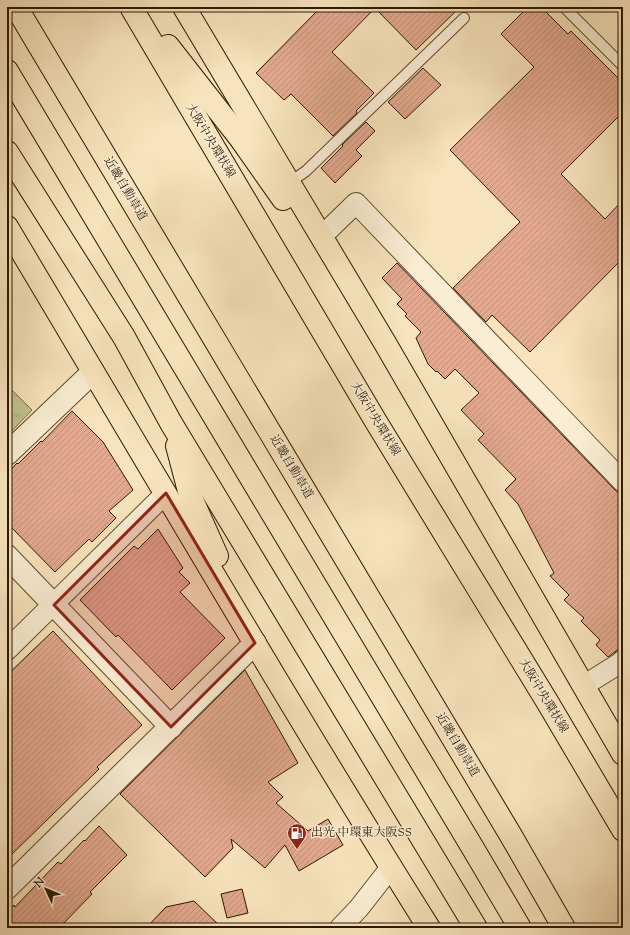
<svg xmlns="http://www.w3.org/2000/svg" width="630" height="935" font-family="'Sorts Mill Goudy','Noto Serif JP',serif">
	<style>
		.grass { fill: url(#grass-tufts); stroke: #766e48 }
		.building { fill: url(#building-hatch); stroke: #2b1801 }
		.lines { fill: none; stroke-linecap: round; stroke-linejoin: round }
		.service-casing { stroke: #5e4b30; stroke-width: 12 }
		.minor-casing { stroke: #5e4b30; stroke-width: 22 }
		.tertiary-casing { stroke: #5e4b30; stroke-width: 24 }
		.primary-casing { stroke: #2b1801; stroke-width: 24 }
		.motorway-casing { stroke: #2b1801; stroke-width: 24 }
		.service { stroke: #faedd3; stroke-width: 10 }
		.minor { stroke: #faedd3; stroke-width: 20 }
		.tertiary { stroke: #faedd3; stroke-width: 22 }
		.primary { stroke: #f8e4bc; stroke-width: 22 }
		.motorway { stroke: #f8e4bc; stroke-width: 22 }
		.marked { fill: #8f2418; fill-opacity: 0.2; stroke: #8f2418; stroke-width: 3; stroke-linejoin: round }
		.labels { text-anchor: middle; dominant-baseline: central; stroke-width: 3; stroke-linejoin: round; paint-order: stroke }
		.street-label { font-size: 12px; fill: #2b1801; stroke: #faedd3 }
		.poi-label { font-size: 12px; fill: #2b1801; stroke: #faedd3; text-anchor: start }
	</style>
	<defs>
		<pattern id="grass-tufts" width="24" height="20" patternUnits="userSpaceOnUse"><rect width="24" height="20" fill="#c1c38e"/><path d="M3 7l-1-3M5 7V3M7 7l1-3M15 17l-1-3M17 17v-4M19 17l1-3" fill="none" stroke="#a6a779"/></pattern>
		<pattern id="building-hatch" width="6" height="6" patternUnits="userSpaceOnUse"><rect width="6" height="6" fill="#e2a98f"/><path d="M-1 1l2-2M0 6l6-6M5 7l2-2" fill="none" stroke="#c2917a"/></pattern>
	</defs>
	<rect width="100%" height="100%" fill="#f8e4bc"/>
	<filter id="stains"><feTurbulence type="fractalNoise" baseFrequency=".005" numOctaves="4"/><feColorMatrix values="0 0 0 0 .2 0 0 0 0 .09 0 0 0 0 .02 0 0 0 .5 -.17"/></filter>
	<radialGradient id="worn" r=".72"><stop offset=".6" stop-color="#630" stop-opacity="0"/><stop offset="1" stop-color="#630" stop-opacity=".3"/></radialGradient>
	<path class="grass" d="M7,385L32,410L7,436Z"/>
	<g class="building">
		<path d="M321,7H460L416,50L375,8L332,52L374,93L356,111L357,113L333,136L291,94L284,100L256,73Z"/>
		<path d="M528,7H541L568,34L571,31L623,83V112L561,174L605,219L623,200V258L530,352L492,315L486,322L453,288L520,222L450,150L534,67L501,34Z"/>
		<path d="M423,68L441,85L405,119L388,102Z"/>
		<path d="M366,122L375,131L356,150L362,156L335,183L321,168L343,146L342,145Z"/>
		<path d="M397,263L615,490L619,493H623V646L608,657L596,645L600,640L581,621L584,618L564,600L569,595L550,576L554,573L518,504L505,490L516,479L478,440L484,434L461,410L479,393L455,369L445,379L437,371L436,372L428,364L416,338L421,332L405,316L407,314L397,304L402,299L382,278Z"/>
		<path d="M72,411L103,442L133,490L109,511L116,518L92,542L89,539L55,572L7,523V474L17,463L18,464L41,441L42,442Z"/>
		<path d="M158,529L183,568L179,572L190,583L180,592L225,638L172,690L118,635L116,637L80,600L134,546L138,549Z"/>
		<path d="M53,631L142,725L97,767L99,769L7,859V675Z"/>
		<path d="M245,670L298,763L268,782L283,797L276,803L308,831L328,819L343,845L299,871L285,845L265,868L231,839L233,848L205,877L120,794Z"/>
		<path d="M99,826L127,855L90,892L92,894L59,928H7V913L14,905L15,907L58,862L61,864L84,840L85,841Z"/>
		<path d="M242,889L248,913L227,918L221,894Z"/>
		<path d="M194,901L222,928H146L166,907Z"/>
	</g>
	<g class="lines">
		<defs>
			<g id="service">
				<path d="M564,7L623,66"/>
				<path d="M289,183L306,171L464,18"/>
			</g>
			<g id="minor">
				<path d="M321,237L356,203L623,482"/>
				<path d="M7,650L166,493"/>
				<path d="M583,686L620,663L623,660"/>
				<path d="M340,928L359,908L391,867"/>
			</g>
			<g id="tertiary">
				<path d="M7,454L93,372"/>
				<path d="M7,556L171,727"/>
				<path d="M7,888L255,643"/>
			</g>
			<g id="primary">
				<path d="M131,7L375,420L548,703L623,830"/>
				<path d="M184,7L385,343L623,754"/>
				<path d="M168,46L240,138L283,199"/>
				<path d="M7,152L124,337L171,423L476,928"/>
				<path d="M7,227C147,461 284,697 429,928"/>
				<path d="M177,446L190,495L217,556"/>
			</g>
			<g id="motorway">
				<path d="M16,7L510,834L564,928"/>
				<path d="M7,71L474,850L520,928"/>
			</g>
		</defs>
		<use href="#service" class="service-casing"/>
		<use href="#minor" class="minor-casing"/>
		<use href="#tertiary" class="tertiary-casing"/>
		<use href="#primary" class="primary-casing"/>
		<use href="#motorway" class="motorway-casing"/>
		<use href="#service" class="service"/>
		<use href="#minor" class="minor"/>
		<use href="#tertiary" class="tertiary"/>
		<use href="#primary" class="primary"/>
		<use href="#motorway" class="motorway"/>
	</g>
	<path class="marked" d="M166,493L255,643L171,727L54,605Z"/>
	<defs>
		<symbol id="fuel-pin" viewBox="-11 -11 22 30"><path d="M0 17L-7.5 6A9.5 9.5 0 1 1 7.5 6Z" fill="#8f2418" stroke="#faedd3"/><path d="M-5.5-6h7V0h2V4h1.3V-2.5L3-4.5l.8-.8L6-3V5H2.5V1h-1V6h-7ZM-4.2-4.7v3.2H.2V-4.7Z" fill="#fff"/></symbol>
	</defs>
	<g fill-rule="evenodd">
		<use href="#fuel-pin" x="286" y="822" width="22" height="30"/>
	</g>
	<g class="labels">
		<g class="street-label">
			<text transform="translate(210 141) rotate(59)">大阪中央環状線</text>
			<text transform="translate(125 189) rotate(59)">近畿自動車道</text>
			<text transform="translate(375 419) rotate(59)">大阪中央環状線</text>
			<text transform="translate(291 467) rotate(59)">近畿自動車道</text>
			<text transform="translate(543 696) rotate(59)">大阪中央環状線</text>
			<text transform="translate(457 745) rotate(59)">近畿自動車道</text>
		</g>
		<g class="poi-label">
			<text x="311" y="833">出光 中環東大阪SS</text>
		</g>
	</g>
	<rect width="630" height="935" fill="none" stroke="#f8e4bc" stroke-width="24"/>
	<rect x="8" y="8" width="614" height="919" fill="none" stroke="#2b1801" stroke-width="2"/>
	<rect x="12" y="12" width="606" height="911" fill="none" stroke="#2b1801"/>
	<g transform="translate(46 889) rotate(314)" stroke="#faedd3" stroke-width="3" paint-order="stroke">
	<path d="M0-3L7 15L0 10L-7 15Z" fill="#2b1801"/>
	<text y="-6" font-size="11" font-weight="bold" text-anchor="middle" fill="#2b1801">N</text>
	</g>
	<rect width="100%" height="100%" filter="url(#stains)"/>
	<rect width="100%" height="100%" fill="url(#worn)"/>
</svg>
